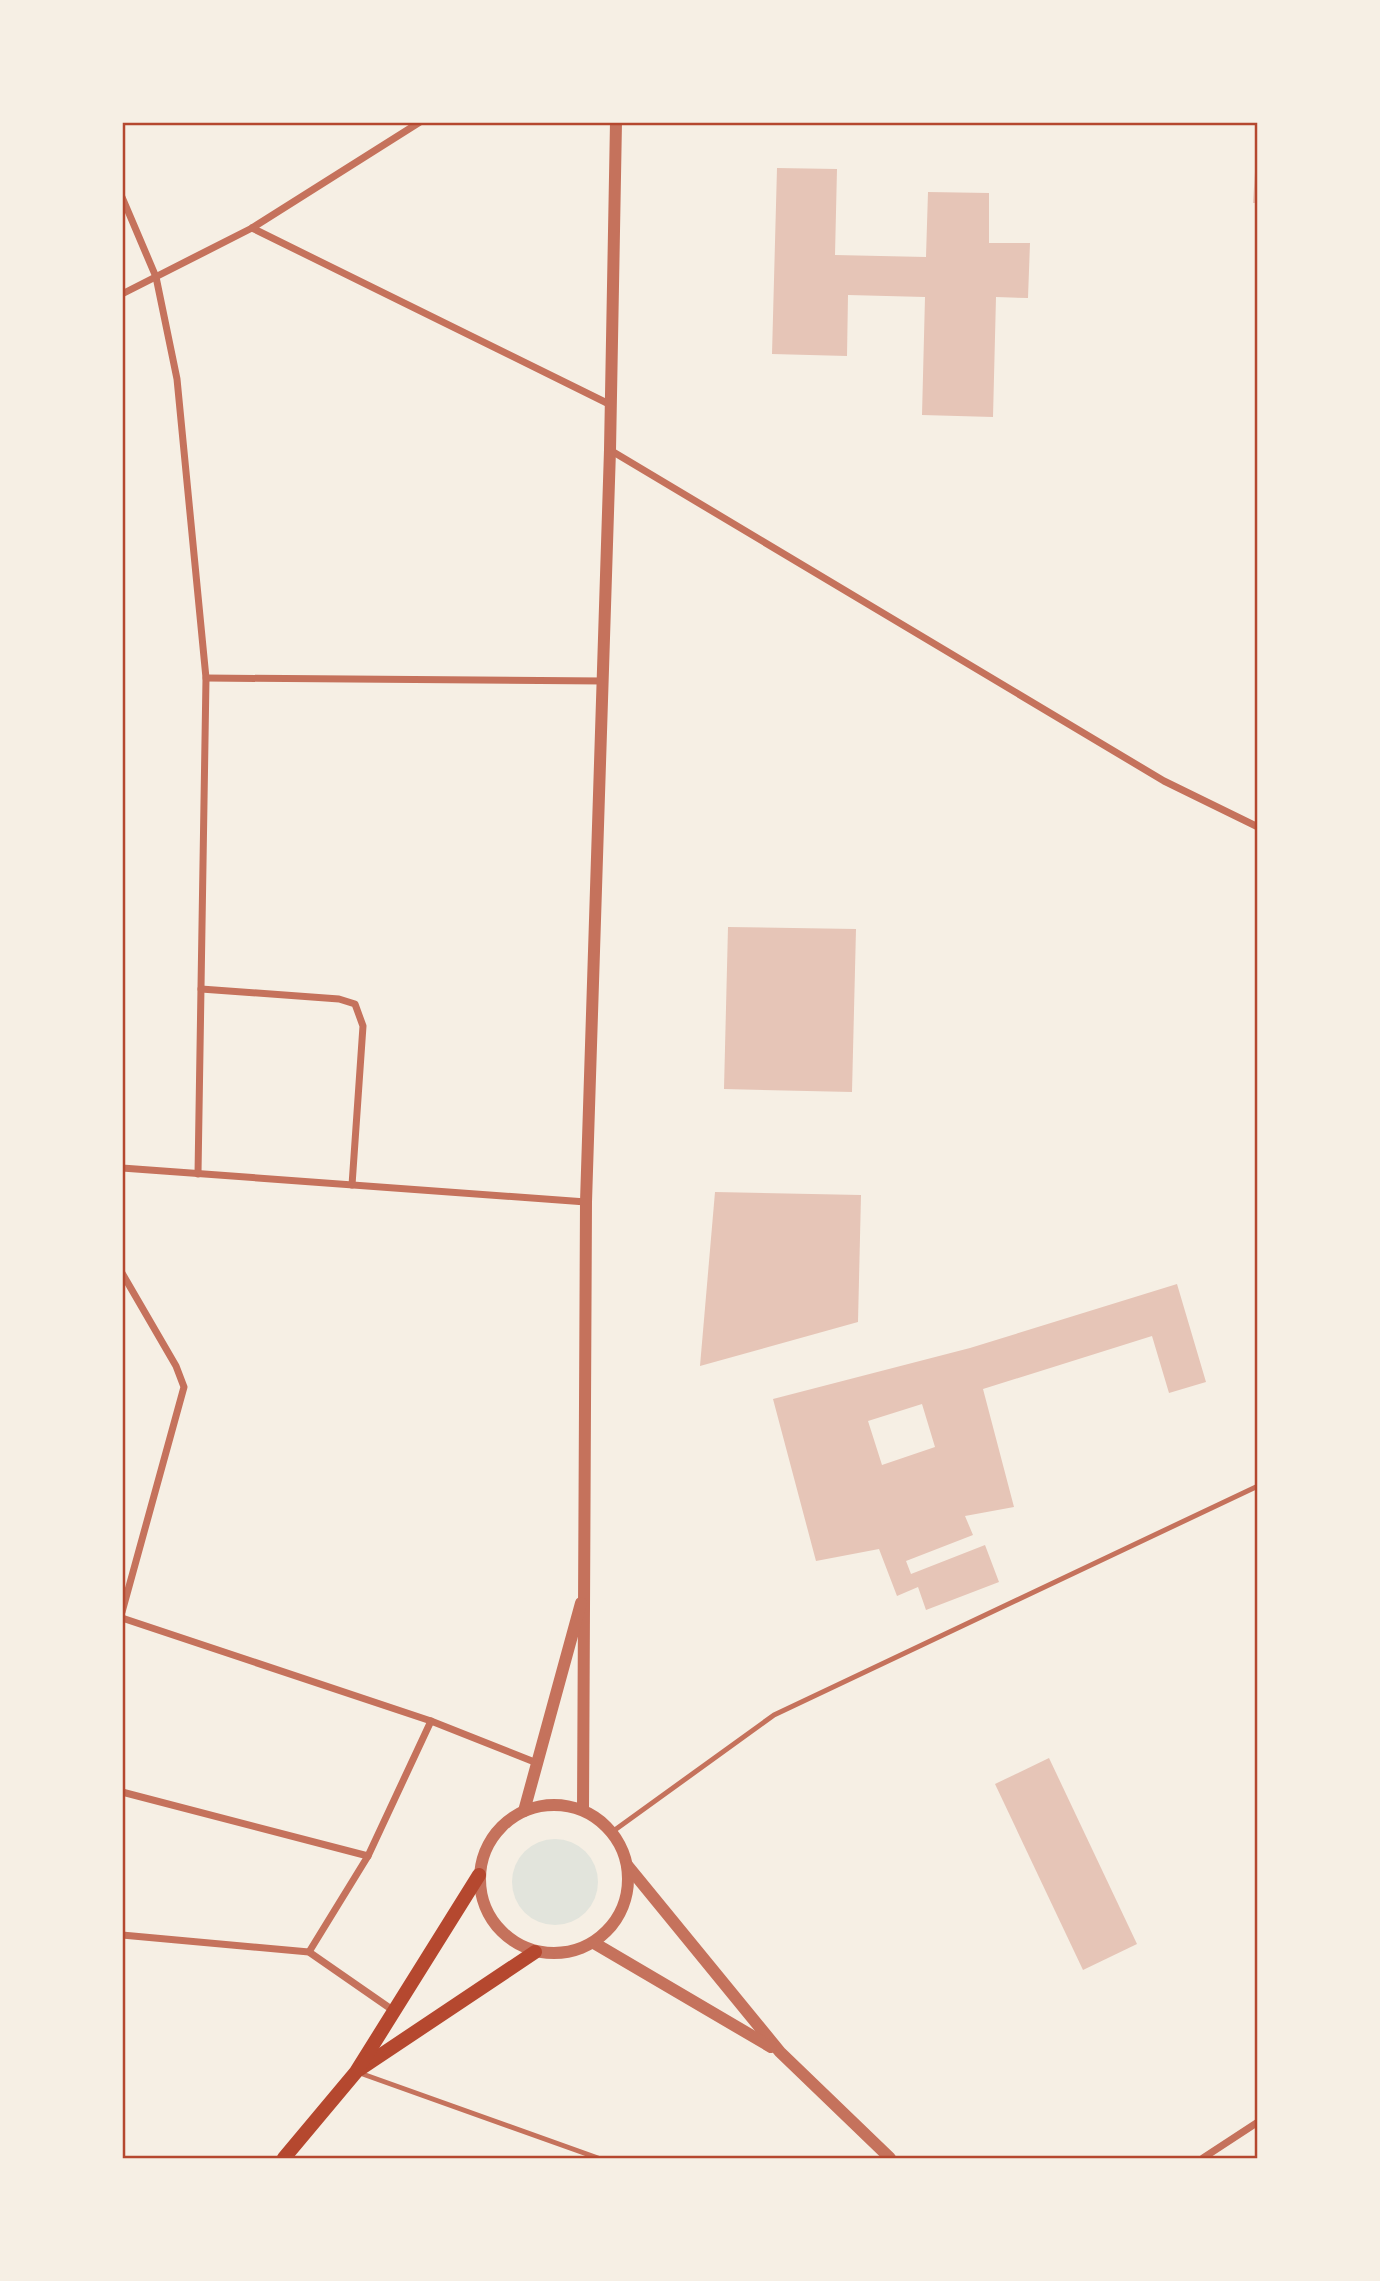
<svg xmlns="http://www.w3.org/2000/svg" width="1380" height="2281" font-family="'Titillium Web',sans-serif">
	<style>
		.green { fill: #e2e4dc }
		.building { fill: #e6c5b7; fill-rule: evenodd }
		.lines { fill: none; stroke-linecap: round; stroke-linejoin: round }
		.service { stroke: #c5725c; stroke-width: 5 }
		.minor { stroke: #c5725c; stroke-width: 7 }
		.tertiary { stroke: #c5725c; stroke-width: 12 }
		.secondary { stroke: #b5482f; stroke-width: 14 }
		.neatline { fill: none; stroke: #b5482f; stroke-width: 2.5 }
	</style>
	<rect width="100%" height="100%" fill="#f6efe4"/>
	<circle class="green" cx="555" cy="1882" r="43"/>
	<g class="building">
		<path d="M777,168L837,169L835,255L926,257L928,192L989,193V243H1030L1028,298L996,297L993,417L922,415L925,297L848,295L847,356L772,354Z"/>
		<path d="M1255,172H1258V203H1253Z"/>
		<path d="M728,927L856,929L852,1092L724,1089Z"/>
		<path d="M715,1192L861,1195L858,1322L700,1366Z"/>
		<path d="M1177,1284L1206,1382L1169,1393L1152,1336L983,1389L1014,1507L965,1516L973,1535L906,1561L911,1574L985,1545L999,1582L926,1610L918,1587L897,1596L879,1549L816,1561L773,1399L970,1348ZM922,1404L935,1447L882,1465L868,1421Z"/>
		<path d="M1049,1758L1137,1944L1083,1970L995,1784Z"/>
	</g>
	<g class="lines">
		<g class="service">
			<path d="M612,1832L774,1715L1258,1486"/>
			<path d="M357,2072L598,2158"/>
		</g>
		<g class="minor">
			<path d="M122,197L156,277L177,379L206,678L198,1174"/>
			<path d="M252,228L609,404"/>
			<path d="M122,294L252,228L420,122"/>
			<path d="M610,450L1164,781L1258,827"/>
			<path d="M206,678L603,681"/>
			<path d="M201,989L339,999L355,1004L363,1026L352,1185"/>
			<path d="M122,1168L586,1202"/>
			<path d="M122,1273L176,1366L184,1387L122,1612"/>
			<path d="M122,1618L431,1721L537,1763"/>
			<path d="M122,1792L368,1856"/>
			<path d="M122,1935L309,1952L394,2011"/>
			<path d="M309,1952L368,1856L431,1721"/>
			<path d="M1203,2158L1258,2122"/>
		</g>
		<g class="tertiary">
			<circle cx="554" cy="1879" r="74"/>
			<path d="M583,1810L586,1202L610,450L616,122"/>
			<path d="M524,1811L581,1603"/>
			<path d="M627,1865L780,2052L890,2158"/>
			<path d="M594,1943L771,2047"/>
		</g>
		<g class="secondary">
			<path d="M360,2069L535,1952"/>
			<path d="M284,2158L356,2072L479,1875"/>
		</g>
	</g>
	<rect width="1380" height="2281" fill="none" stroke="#f6efe4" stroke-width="248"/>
	<rect x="124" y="124" width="1132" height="2033" class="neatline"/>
</svg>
